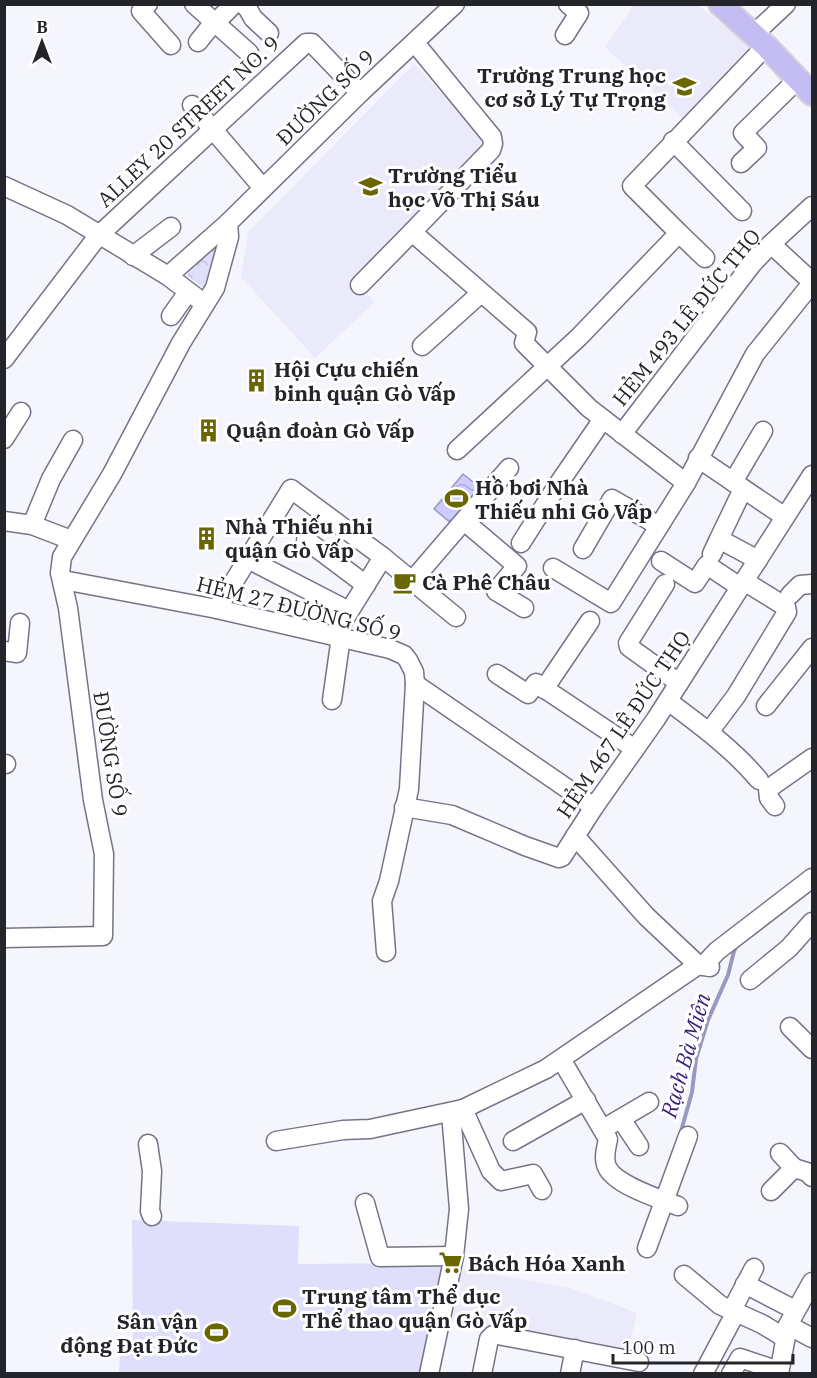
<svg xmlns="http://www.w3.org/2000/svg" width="817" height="1378" font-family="'IBM Plex Serif',serif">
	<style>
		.built { fill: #ebeafb }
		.grass { fill: #dfdefb }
		.forest { fill: url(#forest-crowns) }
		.water { fill: url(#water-waves); stroke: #9a98bf; stroke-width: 1.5 }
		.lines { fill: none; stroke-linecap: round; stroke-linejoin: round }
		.stream { stroke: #9a98bf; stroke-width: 4 }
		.minor-casing { stroke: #757486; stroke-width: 21 }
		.major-casing { stroke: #d3d3d5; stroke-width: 26 }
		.minor { stroke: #fff; stroke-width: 18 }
		.major { stroke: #c3bdf4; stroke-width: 22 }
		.labels { text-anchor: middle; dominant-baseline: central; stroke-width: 6; stroke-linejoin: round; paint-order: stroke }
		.poi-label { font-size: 21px; font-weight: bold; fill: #24242b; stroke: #fff; text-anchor: start }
		.street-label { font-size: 21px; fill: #24242b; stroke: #fff }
		.water-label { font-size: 22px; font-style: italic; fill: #381e7e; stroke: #fff }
	</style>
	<defs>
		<pattern id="forest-crowns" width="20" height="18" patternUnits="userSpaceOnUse" patternTransform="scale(1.5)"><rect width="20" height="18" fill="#dfdefb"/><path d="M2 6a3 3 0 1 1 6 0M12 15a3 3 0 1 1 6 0" fill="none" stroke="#bfbed7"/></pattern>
		<pattern id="water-waves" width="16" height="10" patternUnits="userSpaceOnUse" patternTransform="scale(1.5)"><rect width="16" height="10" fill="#cdcafe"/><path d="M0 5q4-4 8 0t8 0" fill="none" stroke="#b0adda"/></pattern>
	</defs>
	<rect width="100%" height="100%" fill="#f5f5fd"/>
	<g class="built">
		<path d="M697,4L756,52L686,122L605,47L634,5Z"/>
		<path d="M414,64L487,141L357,284L375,302L315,358L241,277L248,232Z"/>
		<path d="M462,1269L571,1288L637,1313L627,1355L451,1322Z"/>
	</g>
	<path class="grass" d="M132,1220L299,1226L298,1264L442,1263L423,1373L119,1374L120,1353H133Z"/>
	<path class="forest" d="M220,241L210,287L204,288L188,276V270Z"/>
	<path class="water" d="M463,474L481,488L452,524L434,509Z"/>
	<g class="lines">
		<path class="stream" d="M680,1135L692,1092L696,1059L708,1020L728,975L734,951L737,945"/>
		<defs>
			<g id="minor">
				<path d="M148,4L141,11L171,45"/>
				<path d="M194,4L249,53"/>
				<path d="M243,4L248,9L253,18L269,33"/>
				<path d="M222,16L234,4"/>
				<path d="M754,34L786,4"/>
				<path d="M565,35L579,13L568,4"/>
				<path d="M198,42L214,22"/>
				<path d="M415,43L492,137L493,144L491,150L412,232L527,332L524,343L589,408L686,483"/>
				<path d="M192,105L263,188"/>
				<path d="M673,141L742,211"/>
				<path d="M741,163L757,148L743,133L798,79"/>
				<path d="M4,186L67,215L168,276"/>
				<path d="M679,233L705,258"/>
				<path d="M771,244L812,282"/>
				<path d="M133,256L171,227"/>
				<path d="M360,285L412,232"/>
				<path d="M205,304L168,276L228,223"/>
				<path d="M171,316L188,292"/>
				<path d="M422,346L481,293"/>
				<path d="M4,359L98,236L306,43H312L360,93"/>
				<path d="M622,434L752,264L771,244L812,206"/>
				<path d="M4,439L21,412"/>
				<path d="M457,450L579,337L679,233L632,186L766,46"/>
				<path d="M698,458L785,517"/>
				<path d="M733,482L763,431"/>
				<path d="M4,521L32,525L71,540"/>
				<path d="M464,521L517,566L496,591L524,608"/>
				<path d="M32,525L51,479L73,440"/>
				<path d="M719,539L743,489"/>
				<path d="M306,540L366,585"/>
				<path d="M521,543L559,483L603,419"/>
				<path d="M583,549L612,499L659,526"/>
				<path d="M712,554L719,539L758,560"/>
				<path d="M248,559L349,611"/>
				<path d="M661,561L695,583L707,565L740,587"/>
				<path d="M553,568L611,603L686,483L755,354L812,283"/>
				<path d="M63,580L217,609L390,649L404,655L408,660L414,672L415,684L409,789L389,881L382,901L386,952"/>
				<path d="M412,581L509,468"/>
				<path d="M665,584L628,643L629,647L679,683"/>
				<path d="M790,595L800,585L812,584"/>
				<path d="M217,609L291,489L383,557L456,617"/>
				<path d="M334,636L383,557"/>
				<path d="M4,651L17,653L20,623"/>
				<path d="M497,674L528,694L536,683L635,749"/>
				<path d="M415,684L594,807"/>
				<path d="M544,689L590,621"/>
				<path d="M332,700L341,637"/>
				<path d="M668,701C700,725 733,749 759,780"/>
				<path d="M766,706L812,648"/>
				<path d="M709,732L736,696L787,612L786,607L744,581"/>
				<path d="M4,764H6"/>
				<path d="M775,806L769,798L768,789L812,758"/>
				<path d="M404,807L452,815L525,846L559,858L562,857L594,807L656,719L812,475"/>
				<path d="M575,836L646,916L698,965L710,967"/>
				<path d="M4,938L103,936L104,854L93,800L68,608L60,573L62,557L112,474L181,343L215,288L229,237L228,223L360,93L455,4"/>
				<path d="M703,966L717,951L812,878"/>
				<path d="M750,980L789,948L812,922"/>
				<path d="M790,1027L812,1049"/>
				<path d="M561,1059L608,1139C606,1149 603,1158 607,1167C615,1185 660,1199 678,1206"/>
				<path d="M463,1109L491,1171L501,1181L533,1174L542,1190"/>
				<path d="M621,1119L639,1146"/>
				<path d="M603,1129L649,1102"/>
				<path d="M276,1141L343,1130L370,1129L463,1109L546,1069L698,965"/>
				<path d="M513,1141L586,1100"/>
				<path d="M148,1144L152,1171L150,1211L152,1216"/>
				<path d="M780,1153L794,1168"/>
				<path d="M771,1191L794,1168L807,1172L812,1177"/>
				<path d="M365,1203L380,1257L454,1256"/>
				<path d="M647,1248L688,1136"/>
				<path d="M684,1275L720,1305L762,1324L785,1338"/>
				<path d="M745,1284L795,1310"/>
				<path d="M732,1310L754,1268"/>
				<path d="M788,1325L812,1338"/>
				<path d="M429,1374L454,1256L459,1209L451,1113"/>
				<path d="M482,1374L489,1339L493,1335H498L639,1362"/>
				<path d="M570,1374L575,1349"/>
				<path d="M703,1374L736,1312"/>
				<path d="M731,1374L740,1358L779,1371"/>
				<path d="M779,1374L788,1325L812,1282"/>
			</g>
			<path id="major" d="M720,4L766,46L812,94"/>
		</defs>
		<use href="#minor" class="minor-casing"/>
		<use href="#major" class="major-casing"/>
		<use href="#minor" class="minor"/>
		<use href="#major" class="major"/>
	</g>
	<defs>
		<symbol id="school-bare" viewBox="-9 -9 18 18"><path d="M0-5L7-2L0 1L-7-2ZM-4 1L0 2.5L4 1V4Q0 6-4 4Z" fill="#6a6600" stroke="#fff" stroke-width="2.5" paint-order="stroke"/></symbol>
		<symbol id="building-bare" viewBox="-9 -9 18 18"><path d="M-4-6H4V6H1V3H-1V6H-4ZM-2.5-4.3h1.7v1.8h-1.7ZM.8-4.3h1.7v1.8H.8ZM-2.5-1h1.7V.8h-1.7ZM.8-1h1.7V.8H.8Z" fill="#6a6600" stroke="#fff" stroke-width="2.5" paint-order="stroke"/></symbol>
		<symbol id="stadium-bare" viewBox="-9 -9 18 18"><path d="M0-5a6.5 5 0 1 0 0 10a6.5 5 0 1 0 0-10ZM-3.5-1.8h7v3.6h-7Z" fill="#6a6600" stroke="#fff" stroke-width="2.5" paint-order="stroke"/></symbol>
		<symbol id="cafe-bare" viewBox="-9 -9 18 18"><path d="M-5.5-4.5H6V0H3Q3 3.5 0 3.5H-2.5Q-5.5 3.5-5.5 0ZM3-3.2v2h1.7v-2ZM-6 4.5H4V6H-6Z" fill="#6a6600" stroke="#fff" stroke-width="2.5" paint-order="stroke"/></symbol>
		<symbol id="supermarket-bare" viewBox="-9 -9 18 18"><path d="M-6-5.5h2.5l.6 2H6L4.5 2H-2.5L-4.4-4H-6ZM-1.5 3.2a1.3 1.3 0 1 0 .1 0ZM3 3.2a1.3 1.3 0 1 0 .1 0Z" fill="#6a6600" stroke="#fff" stroke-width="2.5" paint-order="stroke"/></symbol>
	</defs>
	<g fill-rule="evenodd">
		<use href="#school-bare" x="668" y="70" width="33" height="33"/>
		<use href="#school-bare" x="354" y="170" width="33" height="33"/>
		<use href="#building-bare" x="240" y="364" width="33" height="33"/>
		<use href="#building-bare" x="192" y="414" width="33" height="33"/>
		<use href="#stadium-bare" x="440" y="482" width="33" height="33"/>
		<use href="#building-bare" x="190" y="522" width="33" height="33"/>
		<use href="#cafe-bare" x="388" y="566" width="33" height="33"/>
		<use href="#supermarket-bare" x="434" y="1246" width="33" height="33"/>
		<use href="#stadium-bare" x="268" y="1292" width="33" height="33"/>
		<use href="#stadium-bare" x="200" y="1316" width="33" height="33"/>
	</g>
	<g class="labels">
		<g class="poi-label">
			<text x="666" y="75" text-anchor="end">Trường Trung học<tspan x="666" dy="24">cơ sở Lý Tự Trọng</tspan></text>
			<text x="388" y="175">Trường Tiểu<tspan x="388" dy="24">học Võ Thị Sáu</tspan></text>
			<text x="274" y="369">Hội Cựu chiến<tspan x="274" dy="24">binh quận Gò Vấp</tspan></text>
			<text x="226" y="430">Quận đoàn Gò Vấp</text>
			<text x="475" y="487">Hồ bơi Nhà<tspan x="475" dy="24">Thiếu nhi Gò Vấp</tspan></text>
			<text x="225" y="526">Nhà Thiếu nhi<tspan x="225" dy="24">quận Gò Vấp</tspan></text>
			<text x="422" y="582">Cà Phê Châu</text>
			<text x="468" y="1263">Bách Hóa Xanh</text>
			<text x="302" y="1296">Trung tâm Thể dục<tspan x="302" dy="24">Thể thao quận Gò Vấp</tspan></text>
			<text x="198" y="1321" text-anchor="end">Sân vận<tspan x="198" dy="24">động Đạt Đức</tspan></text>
		</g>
		<g class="street-label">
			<text transform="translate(325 97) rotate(-44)">ĐƯỜNG SỐ 9</text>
			<text transform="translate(188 121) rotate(-43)">ALLEY 20 STREET NO. 9</text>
			<text transform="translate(686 317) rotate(-51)">HẺM 493 LÊ ĐỨC THỌ</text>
			<text transform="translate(299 608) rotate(14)">HẺM 27 ĐƯỜNG SỐ 9</text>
			<text transform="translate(623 724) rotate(-56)">HẺM 467 LÊ ĐỨC THỌ</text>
			<text transform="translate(111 754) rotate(81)">ĐƯỜNG SỐ 9</text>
		</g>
		<g class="water-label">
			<text transform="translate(685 1055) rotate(-74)">Rạch Bà Miên</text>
		</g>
	</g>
	<rect width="817" height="1378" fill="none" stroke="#24242b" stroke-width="12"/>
	<g transform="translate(42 42)" stroke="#ffffff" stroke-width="4.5" paint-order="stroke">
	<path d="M0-4.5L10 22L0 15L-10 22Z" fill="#24242b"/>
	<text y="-9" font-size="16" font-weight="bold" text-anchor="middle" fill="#24242b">B</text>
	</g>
	<path d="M613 1354v9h180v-9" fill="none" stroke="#24242b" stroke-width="3"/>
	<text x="622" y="1354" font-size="18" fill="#24242b" stroke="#ffffff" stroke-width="4.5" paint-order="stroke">100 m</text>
</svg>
